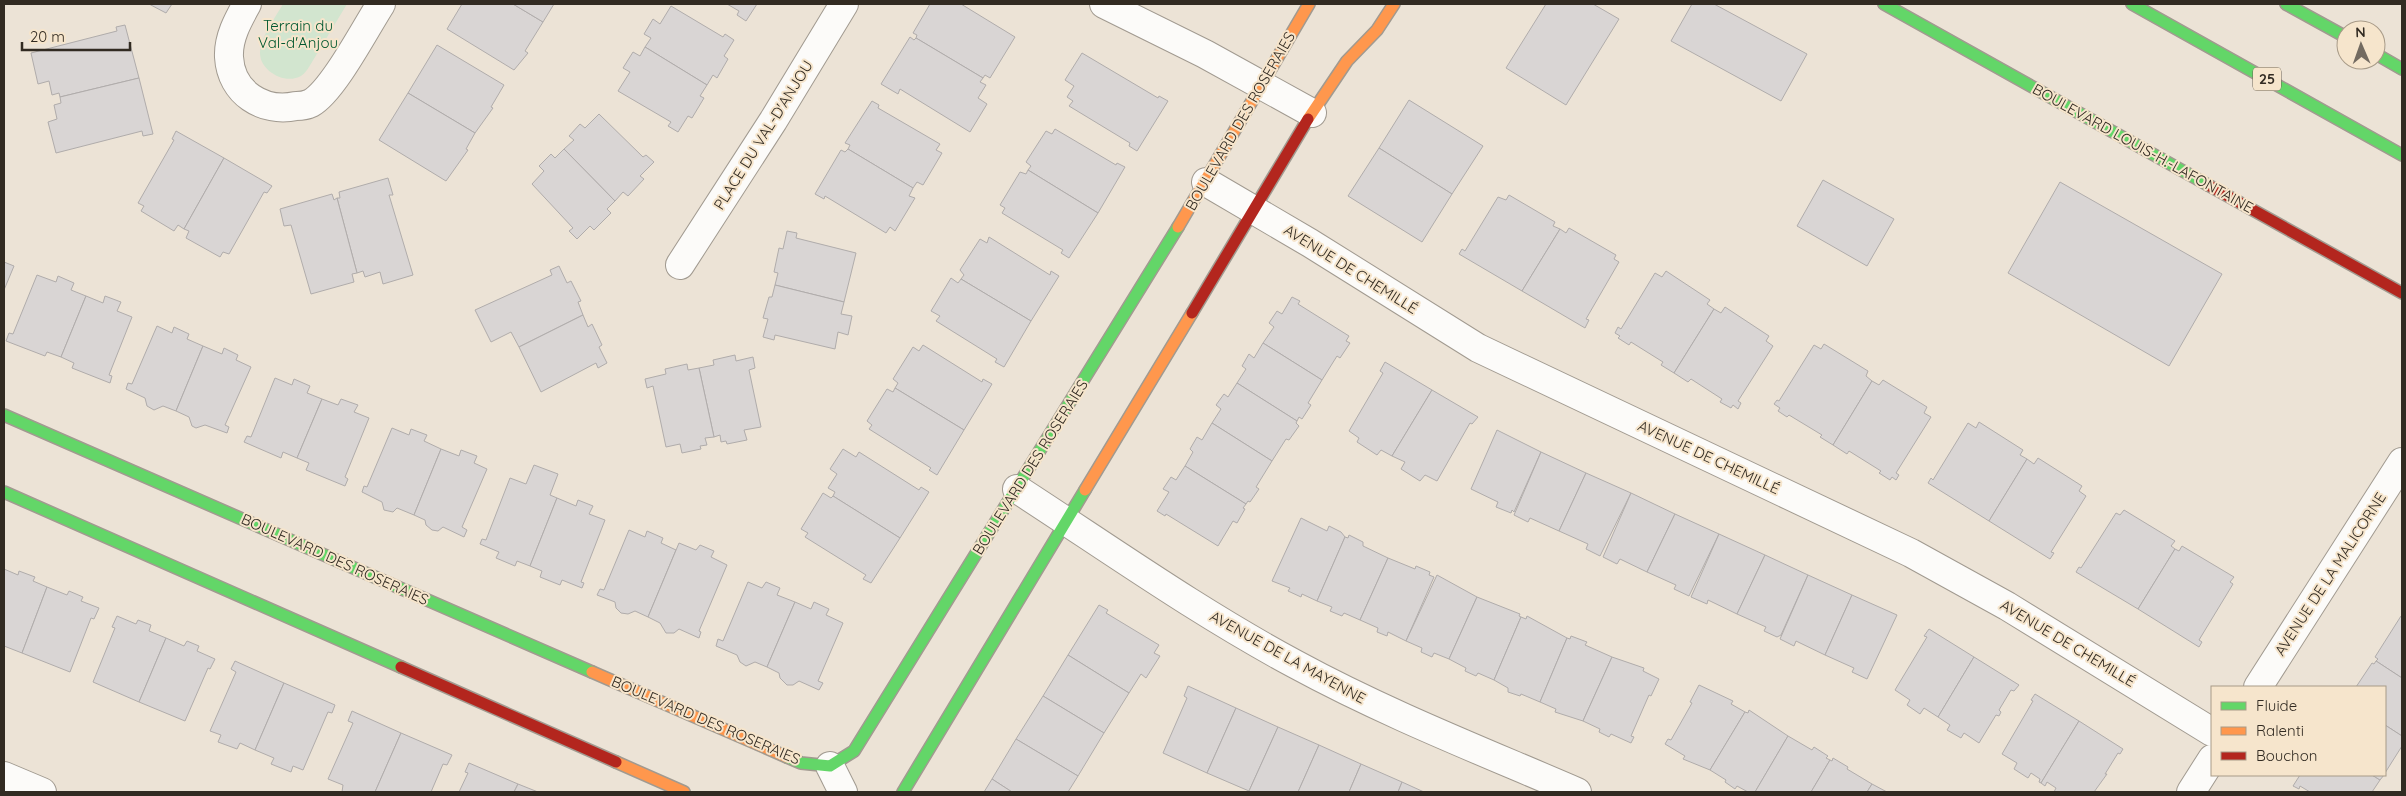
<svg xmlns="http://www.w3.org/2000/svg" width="2406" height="796" font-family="Quicksand,sans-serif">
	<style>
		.green { fill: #d2e5cf }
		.building { fill: #d9d5d4; stroke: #b0acab }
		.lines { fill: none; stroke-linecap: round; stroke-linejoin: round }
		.street-casing { stroke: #a19a90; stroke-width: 30 }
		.fast-casing { stroke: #a19a90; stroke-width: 14 }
		.slow-casing { stroke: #a19a90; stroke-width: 14 }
		.jam-casing { stroke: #a19a90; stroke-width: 14 }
		.street { stroke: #fcfbf9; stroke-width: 28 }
		.fast { stroke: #63d668; stroke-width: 11 }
		.slow { stroke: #ff974d; stroke-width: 11 }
		.jam { stroke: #b3261e; stroke-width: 11 }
		.labels { text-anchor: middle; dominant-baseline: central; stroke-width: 4; stroke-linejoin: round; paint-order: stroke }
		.shield { fill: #f6e5cc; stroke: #6d6355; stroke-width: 1 }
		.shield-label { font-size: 14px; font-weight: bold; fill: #322b22 }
		.park-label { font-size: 15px; fill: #015830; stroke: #f6e5cc }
		.street-label { font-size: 15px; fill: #322b22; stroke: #f6e5cc }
	</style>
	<rect width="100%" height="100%" fill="#ece3d6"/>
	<path class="green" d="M283,4H347L309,67C307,70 304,74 301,76C285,85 260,71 260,53C261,36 275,18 283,4Z"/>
	<g class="building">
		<path d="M149,4H172L166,13Z"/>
		<path d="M462,4H513L543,22L525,51L528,53L514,70L447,29Z"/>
		<path d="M513,4H554L543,22Z"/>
		<path d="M727,4H757L746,21L737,15L739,11Z"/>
		<path d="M930,4H961L1015,37L990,78L985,75L983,78L916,38L917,35L913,33Z"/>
		<path d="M1546,4H1593L1619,19L1566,105L1506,68Z"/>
		<path d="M1692,4H1714L1807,54L1781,101L1671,41Z"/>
		<path d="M671,6L723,37L725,34L734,40L724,56L728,59L717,78L713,75L707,85L645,47L651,38L644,34L653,19L660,24Z"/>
		<path d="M125,25L139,78L60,97L59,93L52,95L49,81L38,84L31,53L117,31L116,27Z"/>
		<path d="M910,37L914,40L916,38L983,78L980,82L986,85L978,98L987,104L970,132L900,89L898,94L881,84Z"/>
		<path d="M437,45L504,85L491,107L493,108L475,133L408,93Z"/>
		<path d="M645,47L707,85L700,96L704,98L692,118L688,116L678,132L668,126L671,122L618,91L630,72L623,68L633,52L640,56Z"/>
		<path d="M1082,53L1158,98L1159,96L1168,101L1137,151L1129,146L1130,143L1069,106L1073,101L1067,97L1074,86L1065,80Z"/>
		<path d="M139,78L153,134L143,136L142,131L56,153L48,122L57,119L54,105L61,103L60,97Z"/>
		<path d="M408,93L475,133L466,149L468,150L446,181L379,140Z"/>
		<path d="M1409,100L1483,146L1452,194L1379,148Z"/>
		<path d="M872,101L879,105L878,108L940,144L936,150L942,153L923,185L917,182L913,188L848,149L850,145L845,143Z"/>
		<path d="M599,114L643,157L646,155L654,162L640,176L644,179L628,196L623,192L615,201L564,149L574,140L569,136L580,124L585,128Z"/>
		<path d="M1055,129L1116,165L1117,163L1125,167L1098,213L1028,170L1031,166L1026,162L1046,131L1052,134Z"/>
		<path d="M176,131L224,158L184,229L178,225L174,231L141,211L144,206L138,203L174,140L172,139Z"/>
		<path d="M1379,148L1452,194L1422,242L1348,196Z"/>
		<path d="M564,149L615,201L607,209L611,213L594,230L590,226L577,239L569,231L573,228L532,184L544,171L539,166L551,154L555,158Z"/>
		<path d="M848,149L913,188L909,196L915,198L895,231L890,227L886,233L825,196L824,199L815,194L841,150L845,152Z"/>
		<path d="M224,158L272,186L267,193L264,192L229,254L223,252L220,257L186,238L189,231L184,229Z"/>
		<path d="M1028,170L1098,213L1069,258L1061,253L1063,250L1002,213L1005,208L1000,205L1020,172L1026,174Z"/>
		<path d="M388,178L393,195H389L413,275L383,284L380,272L365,277L363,271L357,273L337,198H340L339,192Z"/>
		<path d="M1823,180L1894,219L1867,266L1797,226Z"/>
		<path d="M2060,182L2222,274L2169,366L2008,273Z"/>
		<path d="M332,194L334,200L337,198L357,273L352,274L354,282L311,294L291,225L284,226L280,209Z"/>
		<path d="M1509,195L1555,222L1553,226L1560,229L1522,291L1459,254L1462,249L1465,251L1498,197L1506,200Z"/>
		<path d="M1569,228L1616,255L1614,259L1619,262L1586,319L1589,320L1585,328L1522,291L1560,229L1566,233Z"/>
		<path d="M787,231L797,233L796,238L856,253L844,302L775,285L778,273L774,272L779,248L783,249Z"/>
		<path d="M989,237L1050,275L1051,271L1059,276L1031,321L961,279L964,275L960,270L980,239L987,243Z"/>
		<path d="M4,262L14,266L4,290Z"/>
		<path d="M559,266L567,283L571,281L581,301L578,302L583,315L519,347L511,332L491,342L475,310L552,275L550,270Z"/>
		<path d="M1666,271L1710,300L1707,304L1714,309L1674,373L1661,365L1663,362L1631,342L1629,345L1618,338L1620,336L1615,333L1618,327L1621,329L1655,273L1662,277Z"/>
		<path d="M37,275L56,282L58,276L74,283L71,290L86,296L61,357L47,352L45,356L6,341L9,333L13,334Z"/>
		<path d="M951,278L958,283L961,279L1031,321L1004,367L995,362L997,359L936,321L940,316L931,311Z"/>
		<path d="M775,285L844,302L841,314L852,316L848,335L838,332L835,349L775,335L774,340L763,337L768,319L763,318L769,297H772Z"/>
		<path d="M86,296L103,303L105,296L121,302L117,311L132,317L109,375L112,376L110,383L72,368L74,363L61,357Z"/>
		<path d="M1292,297L1300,301L1298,304L1349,336L1346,341L1350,343L1340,358L1337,356L1322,380L1263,343L1274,327L1269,323L1277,311L1282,314Z"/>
		<path d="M1725,307L1769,336L1766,341L1773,346L1738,401L1741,403L1738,409L1733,405L1731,408L1720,402L1722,399L1691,379L1688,382L1674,373L1714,309L1721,313Z"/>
		<path d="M583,315L588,327L592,324L602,345L599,347L607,363L598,368L596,363L541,392L519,347Z"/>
		<path d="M157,326L172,333L174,327L189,334L187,339L203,346L176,411L163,406L154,410L147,406L145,398L126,389L128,383L132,384Z"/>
		<path d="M1263,343L1322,380L1308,403L1311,405L1302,419L1299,417L1297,421L1237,383L1246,369L1242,366L1249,354L1254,358Z"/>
		<path d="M1824,344L1868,371L1866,376L1872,381L1833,445L1820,437L1822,435L1789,415L1787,417L1778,411L1780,408L1774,404L1777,400L1779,401L1814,345L1821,349Z"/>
		<path d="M923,345L982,382L983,379L992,384L964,430L895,388L898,383L893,379L913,347L919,351Z"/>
		<path d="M203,346L222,354L224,348L238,355L236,360L251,367L225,425L229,427L227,433L205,425L196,428L192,426L189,417L176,411Z"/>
		<path d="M735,355L736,361L753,357L755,368L749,370L761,427L744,430L747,440L727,444L726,441L721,442L720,435L714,437L699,368L714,365L713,360Z"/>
		<path d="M1385,362L1432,390L1392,456L1381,450L1377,455L1357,442L1359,438L1349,431L1383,373L1380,371Z"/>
		<path d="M687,364L688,370L699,368L714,437L705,438L707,445L700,446L701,449L682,453L680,444L666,447L653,386L647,388L645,379L666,374L665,369Z"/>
		<path d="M275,378L292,385L294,379L310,386L307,393L322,399L297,458L283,452L281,458L244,442L247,436L251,437Z"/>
		<path d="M1883,380L1927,407L1924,413L1931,417L1896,473L1899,475L1896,480L1892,477L1890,480L1879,473L1881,471L1849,451L1847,454L1833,445L1872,381L1879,385Z"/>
		<path d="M1237,383L1297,421L1296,423L1299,426L1289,440L1286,439L1272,461L1212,423L1221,409L1216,405L1224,394L1228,397Z"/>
		<path d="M895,388L964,430L937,475L929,470L931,468L869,429L872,425L867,421L887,389L893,392Z"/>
		<path d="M1432,390L1478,417L1472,424L1470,423L1437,481L1425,475L1420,481L1401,469L1405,462L1392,456Z"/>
		<path d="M322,399L338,405L341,399L358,405L354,412L369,418L345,477L348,479L345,486L306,470L309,463L297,458Z"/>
		<path d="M1979,422L2023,450L2020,455L2027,459L1989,521L1928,483L1931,478L1933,480L1968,423L1976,428Z"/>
		<path d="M1212,423L1272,461L1256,487L1259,489L1250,502L1248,501L1246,504L1185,466L1193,452L1190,449L1197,437L1202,440Z"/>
		<path d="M392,428L409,435L411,429L427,435L424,441L441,449L414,515L397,508L393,512L384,510L382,502L362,492L364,486L367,487Z"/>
		<path d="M1497,430L1541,452L1514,512L1512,510L1511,513L1496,507L1498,502L1471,489Z"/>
		<path d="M441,449L459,456L461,450L477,456L474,463L487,469L462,527L467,530L464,537L443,527L438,531L432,530L426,525L425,520L414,515Z"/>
		<path d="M843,449L856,457L859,452L919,490L921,487L929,492L900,538L833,496L835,492L828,488L837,474L830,469Z"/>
		<path d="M1541,452L1586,473L1559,531L1530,518L1528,522L1514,515Z"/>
		<path d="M2038,458L2082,486L2079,491L2086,496L2051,552L2054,553L2050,559L1989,521L2027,459L2034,464Z"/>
		<path d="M534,465L558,474L550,495L557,498L530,566L517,561L515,566L496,558L499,552L480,544L482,539L486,540L510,478L526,484Z"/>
		<path d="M1185,466L1246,504L1243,508L1245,509L1237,523L1233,521L1218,546L1166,514L1165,516L1157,511L1169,492L1163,489L1171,477L1176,480Z"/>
		<path d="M1586,473L1631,493L1600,556L1586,549L1588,544L1559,531Z"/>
		<path d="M823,493L831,498L833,496L900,538L871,583L863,579L866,575L805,537L808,533L801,529Z"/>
		<path d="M1631,493L1675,514L1647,572L1620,559L1617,564L1603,557Z"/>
		<path d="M557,498L576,506L578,500L593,506L589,514L605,520L581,582L584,583L582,588L562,580L560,585L540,577L542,571L530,566Z"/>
		<path d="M2124,510L2175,541L2171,546L2175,549L2138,609L2076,572L2079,567L2081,568L2116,513L2120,515Z"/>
		<path d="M1675,514L1719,534L1689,596L1674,589L1676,585L1647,572Z"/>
		<path d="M1301,518L1327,531L1329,526L1341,532L1345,537L1317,601L1302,594L1301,597L1288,591L1290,588L1272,581Z"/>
		<path d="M629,530L645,537L647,531L663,538L661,543L676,550L648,617L635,611L628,614L621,613L616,608L615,602L597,595L600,589L604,590Z"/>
		<path d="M1719,534L1765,555L1737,614L1708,600L1707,604L1691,597Z"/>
		<path d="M1349,535L1363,542V546L1388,558L1360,620L1344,613L1342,616L1330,611L1332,607L1317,601L1345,537L1348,538Z"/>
		<path d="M679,543L696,550L700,545L714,551L711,557L727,565L699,631L701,632L699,638L679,629L674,633H666L660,623L648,617Z"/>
		<path d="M2182,546L2234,577L2230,582L2233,584L2199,640L2202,642L2199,647L2138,609L2175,549L2179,551Z"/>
		<path d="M1765,555L1808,575L1781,635L1777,637L1764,631L1766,627L1737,614Z"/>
		<path d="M1388,558L1415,569L1416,566L1430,572L1429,575L1434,577L1406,641L1388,632L1387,636L1377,632L1378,628L1360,620Z"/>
		<path d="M4,569L18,575L19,571L35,577L33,581L47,587L22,653L4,646Z"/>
		<path d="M1437,575L1477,597L1449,659L1434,653L1432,657L1421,652L1422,648L1406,641Z"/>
		<path d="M1808,575L1852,595L1825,655L1796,641L1794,646L1780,639Z"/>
		<path d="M748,582L762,588L766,582L780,588L777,595L795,602L767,667L755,662L746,666L740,662L737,655L716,646L718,639L723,641Z"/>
		<path d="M47,587L67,595L69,591L83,597L81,601L99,608L94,619L91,618L70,672L22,653Z"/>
		<path d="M1852,595L1897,615L1867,679L1852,672L1854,668L1825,655Z"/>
		<path d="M1477,597L1520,614L1519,616L1521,617L1494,680L1478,673L1476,676L1465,671L1466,668L1449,659Z"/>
		<path d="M795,602L811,609L814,602L829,609L826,615L843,623L818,681L823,683L819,690L799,681L793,685H787L780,678L779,673L767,667Z"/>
		<path d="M1099,605L1108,610L1106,613L1159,645L1154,653L1160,656L1146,678L1141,674L1129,693L1068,655Z"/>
		<path d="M117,616L136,624L138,620L151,625L149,631L166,638L139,702L93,682L115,628L112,627Z"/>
		<path d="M1527,616L1567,638L1540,702L1521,694L1520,696L1508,692V688L1494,680L1521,617L1526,619Z"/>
		<path d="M2401,616H2402V678L2376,661L2378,659L2375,657Z"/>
		<path d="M1929,629L1974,657L1938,717L1924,708L1920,714L1907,705L1910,700L1895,690L1927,637L1924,636Z"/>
		<path d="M1571,636L1587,642L1585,645L1612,657L1583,721L1555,712L1556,709L1540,702L1567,638L1570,639Z"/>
		<path d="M166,638L184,646L187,641L199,646L197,651L215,659L210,669L208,668L185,721L139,702Z"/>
		<path d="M1068,655L1129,693L1104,733L1043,696Z"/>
		<path d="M1612,657L1644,668L1643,671L1659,679L1651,696L1649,695L1631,736L1634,737L1631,743L1611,734L1609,737L1599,732L1600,729L1583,721Z"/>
		<path d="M1974,657L2019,685L2014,691L2011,690L1999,710L2001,712L1999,716L1996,715L1979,743L1964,733L1961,738L1947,730L1950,725L1938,717Z"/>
		<path d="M235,661L284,683L255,750L240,743L237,749L218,742L221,735L210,731L236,672L231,669Z"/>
		<path d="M2376,661L2402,678V736L2385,725V687H2356L2372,663L2374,664Z"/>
		<path d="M284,683L335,705L332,713L328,712L303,770L293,766L291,772L271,764L274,758L255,750Z"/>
		<path d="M1699,685L1733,701L1731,704L1745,712L1710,770L1683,759L1685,756L1665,744L1668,739L1671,740L1692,703L1690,702Z"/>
		<path d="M1188,686L1236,708L1207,773L1163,753L1187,698L1184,696Z"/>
		<path d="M2035,694L2079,721L2041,783L2039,782L2040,779L2031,773L2028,778L2014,769L2017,763L2002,754L2033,701L2031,700Z"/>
		<path d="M1043,696L1104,733L1078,776L1016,739Z"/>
		<path d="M1236,708L1278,727L1249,791L1207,773Z"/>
		<path d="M1749,710L1788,736L1755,792H1748L1737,786L1735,789L1725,782L1726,780L1710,770L1745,712L1748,713Z"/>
		<path d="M352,711L401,733L375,792H342L343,785L328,779L353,723L348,721Z"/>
		<path d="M2079,721L2123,749L2120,754L2118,753L2105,774H2107L2094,792H2054L2056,788L2047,782L2045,786L2041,783Z"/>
		<path d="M2385,725L2402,736V746L2385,773Z"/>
		<path d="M1278,727L1319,745L1298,792H1251L1249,791Z"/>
		<path d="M401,733L452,755L447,765L443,764L431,792H375Z"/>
		<path d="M1788,736L1812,750L1814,747L1828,756L1826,758L1830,760L1811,792H1755Z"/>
		<path d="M1016,739L1078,776L1068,792H1012L992,779Z"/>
		<path d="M1319,745L1361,764L1349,792H1298Z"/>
		<path d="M1833,758L1848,767L1847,769L1872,784L1867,792H1811L1830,760L1832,761Z"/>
		<path d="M469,763L518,784L514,792H459L468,773L465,772Z"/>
		<path d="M1361,764L1402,782L1398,792H1349Z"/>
		<path d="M2300,775H2372L2380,780L2372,792H2310L2300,786L2299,789L2293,786Z"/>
		<path d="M2372,775H2384L2380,780Z"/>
		<path d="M992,779L1012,792H984Z"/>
		<path d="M1402,782L1424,792H1398Z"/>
		<path d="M518,784L538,792H514Z"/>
		<path d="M1872,784L1887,792H1867Z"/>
	</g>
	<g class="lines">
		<defs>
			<g id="street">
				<path d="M247,4C238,20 228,38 229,57C231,93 263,113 296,106C300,106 307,105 311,103C333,91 366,27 381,4"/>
				<path d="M1104,4L1205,54L1312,113"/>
				<path d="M1206,182L1310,243L1478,348L1911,553L2007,606L2212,732"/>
				<path d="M680,265L773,121L844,4"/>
				<path d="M1017,489C1108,548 1198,612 1295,664C1385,713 1482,751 1577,792"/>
				<path d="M2258,687L2402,462"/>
				<path d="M830,766L843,792"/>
				<path d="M4,776L42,792"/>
				<path d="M2191,792L2212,759"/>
			</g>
			<g id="fast">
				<path d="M1884,4L2208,185"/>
				<path d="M2132,4L2402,155"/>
				<path d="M2286,4L2346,37"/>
				<path d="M2376,54L2402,69"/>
				<path d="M4,415L592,672"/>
				<path d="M4,492L401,667"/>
				<path d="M787,757L801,763L830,766L854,751L1178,227"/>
				<path d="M903,792L1085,490"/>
			</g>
			<g id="slow">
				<path d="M1308,119L1347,61L1377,30L1394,4"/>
				<path d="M1178,227L1309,4"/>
				<path d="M1085,490L1192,313"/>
				<path d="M592,672L787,757"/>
				<path d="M616,762L684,792"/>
			</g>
			<g id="jam">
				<path d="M2208,185L2402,293"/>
				<path d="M1192,313L1308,119"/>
				<path d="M401,667L616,762"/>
			</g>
		</defs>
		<use href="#street" class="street-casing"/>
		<use href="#fast" class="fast-casing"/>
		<use href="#slow" class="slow-casing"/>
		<use href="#jam" class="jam-casing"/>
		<use href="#street" class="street"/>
		<use href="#fast" class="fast"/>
		<use href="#slow" class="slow"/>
		<use href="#jam" class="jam"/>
	</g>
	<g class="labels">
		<rect class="shield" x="2253" y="67.5" width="28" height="23" rx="4"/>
		<g class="shield-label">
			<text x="2267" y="79">25</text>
		</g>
		<g class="park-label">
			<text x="298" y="25">Terrain du<tspan x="298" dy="17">Val-d'Anjou</tspan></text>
		</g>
		<g class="street-label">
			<text transform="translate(1240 121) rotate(-60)">BOULEVARD DES ROSERAIES</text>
			<text transform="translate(763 135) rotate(-58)">PLACE DU VAL-D'ANJOU</text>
			<text transform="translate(2143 148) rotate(29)">BOULEVARD LOUIS-H.-LAFONTAINE</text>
			<text transform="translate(1351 269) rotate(32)">AVENUE DE CHEMILLÉ</text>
			<text transform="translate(1709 457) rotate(25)">AVENUE DE CHEMILLÉ</text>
			<text transform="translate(1030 467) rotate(-58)">BOULEVARD DES ROSERAIES</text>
			<text transform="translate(335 559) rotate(24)">BOULEVARD DES ROSERAIES</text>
			<text transform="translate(2330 574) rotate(-57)">AVENUE DE LA MALICORNE</text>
			<text transform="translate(2068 643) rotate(31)">AVENUE DE CHEMILLÉ</text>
			<text transform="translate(1288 657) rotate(29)">AVENUE DE LA MAYENNE</text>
			<text transform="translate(706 720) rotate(23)">BOULEVARD DES ROSERAIES</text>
		</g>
	</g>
	<rect width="2406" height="796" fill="none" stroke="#322b22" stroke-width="10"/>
	<rect x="2211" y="686" width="175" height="90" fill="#f6e5cc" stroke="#a89b88"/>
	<rect x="2221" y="702" width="25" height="8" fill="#63d668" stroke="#a89b88"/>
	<text x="2256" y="711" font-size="15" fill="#322b22">Fluide</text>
	<rect x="2221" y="727" width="25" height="8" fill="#ff974d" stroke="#a89b88"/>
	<text x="2256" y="736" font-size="15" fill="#322b22">Ralenti</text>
	<rect x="2221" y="752" width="25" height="8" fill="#b3261e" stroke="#a89b88"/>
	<text x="2256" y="761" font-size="15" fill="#322b22">Bouchon</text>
	<g transform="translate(2361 45) rotate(358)"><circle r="24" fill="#f6e5cc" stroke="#a89b88"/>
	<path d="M0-4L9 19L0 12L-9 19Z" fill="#736b61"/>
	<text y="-8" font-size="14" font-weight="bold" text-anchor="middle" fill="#322b22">N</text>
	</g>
	<path d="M22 42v8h108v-8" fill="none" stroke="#322b22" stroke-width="2.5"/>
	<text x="30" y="42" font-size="15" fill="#322b22" stroke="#f6e5cc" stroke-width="4" paint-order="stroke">20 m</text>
</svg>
